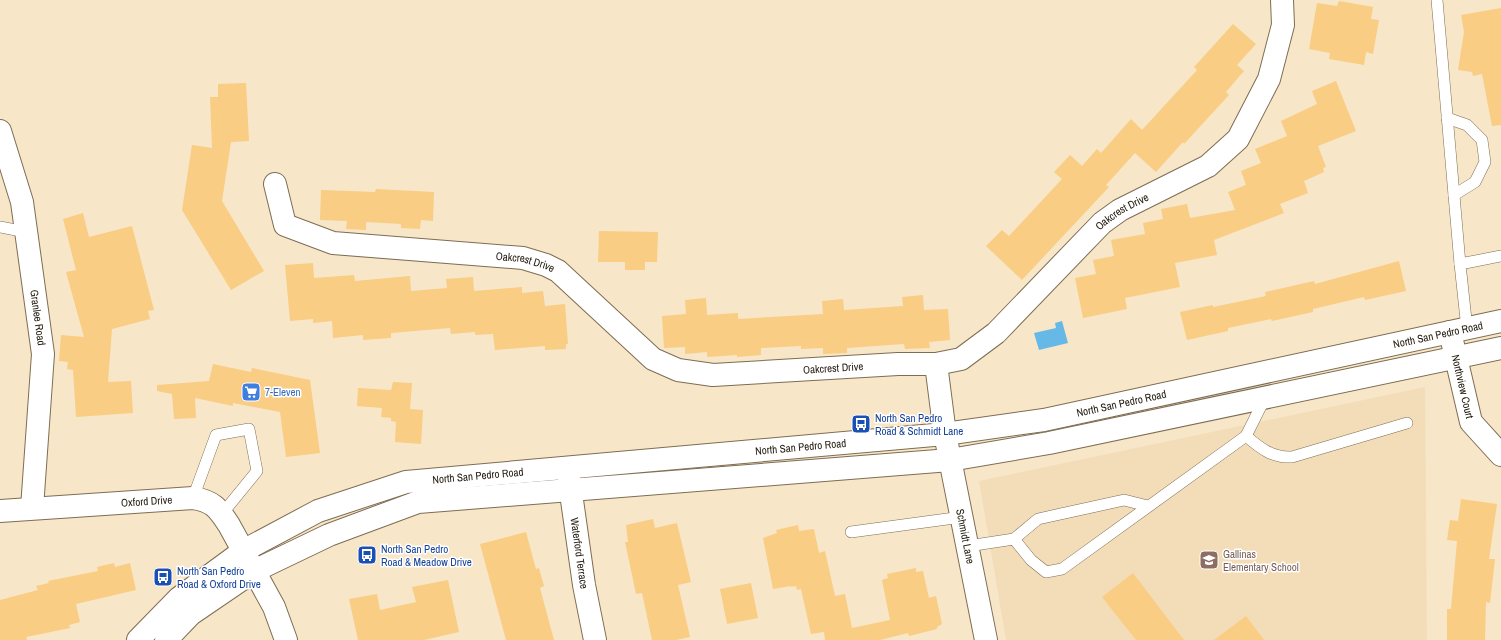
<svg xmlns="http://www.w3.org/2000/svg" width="1501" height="640" font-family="'Archivo Narrow',sans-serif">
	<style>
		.built { fill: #f3ddb8 }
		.water { fill: #66b9e6 }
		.building { fill: #f9cd83 }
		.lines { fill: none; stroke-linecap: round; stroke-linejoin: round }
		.lane-casing { stroke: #7e6d53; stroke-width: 12 }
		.street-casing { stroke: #7e6d53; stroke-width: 24 }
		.secondary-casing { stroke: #7e6d53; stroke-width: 24 }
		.lane { stroke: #fff; stroke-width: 11 }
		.street { stroke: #fff; stroke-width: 22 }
		.secondary { stroke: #fff; stroke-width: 22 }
		.labels { text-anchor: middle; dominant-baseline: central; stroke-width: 3; stroke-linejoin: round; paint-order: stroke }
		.street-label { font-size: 11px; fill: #272015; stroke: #fff }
		.shop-label { font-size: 11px; fill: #366cbe; stroke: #fff; text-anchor: start }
		.transit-label { font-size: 11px; fill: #164399; stroke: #fff; text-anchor: start }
		.education-label { font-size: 11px; fill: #785e54; stroke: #fff; text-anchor: start }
	</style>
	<rect width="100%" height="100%" fill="#f8e6c8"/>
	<path class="built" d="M1425,387L1427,640H1006L979,481Z"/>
	<path class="water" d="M1062,321L1068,343L1039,350L1034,333L1056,328L1055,323Z"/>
	<g class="building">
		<path d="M1339,1L1373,7L1371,19L1379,20L1373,54L1366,52L1364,65L1329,59L1330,53L1309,49L1317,3L1337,6Z"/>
		<path d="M1501,8V125L1492,126L1482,74L1473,76L1472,72L1458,70L1464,32L1461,15Z"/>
		<path d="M1233,24L1256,44L1237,65L1244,71L1226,92L1229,95L1184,144L1183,142L1156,172L1135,153L1106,185L1109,187L1022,280L986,246L1002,230L1009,236L1062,179L1054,172L1070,155L1082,166L1097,149L1101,153L1131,119L1142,130L1197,70L1194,67Z"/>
		<path d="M1336,81L1356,131L1318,146L1326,167L1323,168L1324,172L1304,181L1308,193L1280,204L1284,213L1214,240L1217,255L1175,263L1180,287L1125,298L1127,309L1083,318L1075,278L1096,274L1093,260L1114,256L1111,240L1145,234L1143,223L1163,219L1161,209L1187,204L1190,218L1235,210L1228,192L1246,185L1241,171L1261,163L1255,149L1287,136L1281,121L1317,104L1312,91Z"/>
		<path d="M246,83L249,141L231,142L222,201L264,271L231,290L182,210L192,145L212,148L210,97H218V84Z"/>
		<path d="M376,189L434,192L433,221L421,220L420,229L401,228V224L366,222V230L346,229L347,221L320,220L321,190L375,192Z"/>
		<path d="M83,213L89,237L132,226L154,310L148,311L150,319L112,329L108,382L131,381L133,413L76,417L73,370L67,369L68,362L59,361L61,335L84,337L66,272L76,270L63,219Z"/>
		<path d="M599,231L658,232L657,262H645V270H625V262H598Z"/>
		<path d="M1399,261L1406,291L1365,300L1364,297L1313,309V312L1272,321L1271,319L1228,328V331L1187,340L1180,312L1213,305V307L1266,296L1265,292L1314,281L1315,284Z"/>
		<path d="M313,263L314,278L354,275L355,281L410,276L411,291L447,288L446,279L473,277L474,291L522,287V293L543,291L545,306L565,304L568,344H566V349L545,350V346L495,350L493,334L475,335V332L451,334L450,328L391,333V338L363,340V335L333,338L332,321L313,323V319L290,321L285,265Z"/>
		<path d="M923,295L924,310L948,309L950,340L929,342L930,348L905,349L904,344L847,348V353L823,354V348L801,349V346L761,348V355L737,357V355L707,357V352L685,354V347L664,348L662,316L686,314L685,300L706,298L707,315L738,313V319L823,314L822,301L843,299L844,310L903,306L902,297Z"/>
		<path d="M213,364L251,372L252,368L310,380L320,453L286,457L280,412L233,403V406L195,398L196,418L174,419L172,394L157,391V385L209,381Z"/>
		<path d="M393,382L412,383L410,409L423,410L421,444L395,442L396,422L391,421V418L381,417L382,408L357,406L358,388L391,390Z"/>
		<path d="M1461,499L1497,504L1489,559H1495L1490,603L1486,602L1485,640H1447V609H1451L1457,541L1447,540L1450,520L1458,521Z"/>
		<path d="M653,519L655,528L677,523L691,582L678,585L690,637L676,640H652L642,593L636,594L625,542H628L626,525Z"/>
		<path d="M798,525L799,531L814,529L819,553L825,551L835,596L845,594L852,628L890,620L882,580L888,578L887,574L916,568V572L923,571L929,598L936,596L942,624L937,627V629L909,636L908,633L880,640H825L824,632L811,634L801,589L797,590L796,586L791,587V586L773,589L763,538L777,533L776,530Z"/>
		<path d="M526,532L536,569L539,568L544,586L540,588L554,640H506L480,544Z"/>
		<path d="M114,563L115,567L130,563L136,590L76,604L80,622L69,625L70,628L26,637L27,640H0V600L38,590L36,586L49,583L48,581L98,571L97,567Z"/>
		<path d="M1133,573L1184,640H1136L1102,597Z"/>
		<path d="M448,580L459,632L424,640H358L349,599L377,594L380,610L416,602L412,587Z"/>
		<path d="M751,583L758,618L727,624L720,589Z"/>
		<path d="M1246,616L1264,640H1214Z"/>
	</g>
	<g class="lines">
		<defs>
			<g id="lane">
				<path d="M1437,0L1460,264"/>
				<path d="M1447,118L1467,125L1482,140L1485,162L1475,182L1454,195"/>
				<path d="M0,227L26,232"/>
				<path d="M1467,329L1460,264L1501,256"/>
				<path d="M1246,436C1260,448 1272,458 1292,457L1407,423"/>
				<path d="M193,498L216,435L249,429L257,471L222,514"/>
				<path d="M851,532L962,517"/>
				<path d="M1014,539L1038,519L1124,500L1148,506"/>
				<path d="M968,546L1014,539L1031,560L1046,572L1062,569L1246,436L1265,398"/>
			</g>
			<g id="street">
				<path id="s1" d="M0,131L22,202L43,354L32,508"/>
				<path id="s2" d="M275,184L285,225L333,243L523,258L546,265L558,271L653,359L678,370L713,375L898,364H936L961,359L996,333L1102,223L1120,210L1208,166L1238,139L1269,79L1283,25L1282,0"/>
				<path id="s3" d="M1450,332L1471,422L1501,455"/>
				<path id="s4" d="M936,364L945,434L986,640"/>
				<path id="s5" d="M568,472L584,585L595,640"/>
				<path id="s6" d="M0,511L193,498C213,501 218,508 229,525L274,607L286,640"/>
			</g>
			<g id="secondary">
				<path id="s7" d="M138,640L179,598L243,551L318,511L406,482L945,434L1044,420L1501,321"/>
				<path d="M166,640L191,614L254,571L329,535L418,502L950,460L1049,443L1501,348"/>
			</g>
		</defs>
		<use href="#lane" class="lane-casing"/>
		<use href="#street" class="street-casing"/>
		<use href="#secondary" class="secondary-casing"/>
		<use href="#lane" class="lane"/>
		<use href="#street" class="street"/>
		<use href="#secondary" class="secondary"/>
	</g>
	<defs>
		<symbol id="supermarket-square" viewBox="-11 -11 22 22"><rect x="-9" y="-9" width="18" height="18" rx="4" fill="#3f7fe0" stroke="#fff"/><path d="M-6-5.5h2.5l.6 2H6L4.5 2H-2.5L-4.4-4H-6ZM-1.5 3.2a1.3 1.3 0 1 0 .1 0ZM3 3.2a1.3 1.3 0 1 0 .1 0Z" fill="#fff"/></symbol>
		<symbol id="bus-square" viewBox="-11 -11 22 22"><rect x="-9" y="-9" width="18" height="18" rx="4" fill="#1a4fb4" stroke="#fff"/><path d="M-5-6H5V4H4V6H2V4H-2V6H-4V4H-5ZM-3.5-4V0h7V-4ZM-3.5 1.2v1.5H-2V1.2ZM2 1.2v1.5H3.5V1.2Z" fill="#fff"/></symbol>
		<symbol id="school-square" viewBox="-11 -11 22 22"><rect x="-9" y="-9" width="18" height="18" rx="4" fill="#8d6e63" stroke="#fff"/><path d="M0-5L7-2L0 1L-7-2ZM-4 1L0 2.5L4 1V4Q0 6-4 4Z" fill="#fff"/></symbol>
	</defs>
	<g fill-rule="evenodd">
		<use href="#supermarket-square" x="240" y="381" width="22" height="22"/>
		<use href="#bus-square" x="850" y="413" width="22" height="22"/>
		<use href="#bus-square" x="356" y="544" width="22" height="22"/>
		<use href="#school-square" x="1198" y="549" width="22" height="22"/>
		<use href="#bus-square" x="152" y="566" width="22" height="22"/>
	</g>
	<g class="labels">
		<g class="street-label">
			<text stroke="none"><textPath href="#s2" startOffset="982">Oakcrest Drive</textPath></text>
			<text stroke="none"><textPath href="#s2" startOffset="287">Oakcrest Drive</textPath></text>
			<text stroke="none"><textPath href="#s1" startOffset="191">Granlee Road</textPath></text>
			<text stroke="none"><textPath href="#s7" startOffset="1360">North San Pedro Road</textPath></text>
			<text stroke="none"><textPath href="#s2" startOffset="634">Oakcrest Drive</textPath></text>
			<text stroke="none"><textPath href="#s3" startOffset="56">Northview Court</textPath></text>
			<text stroke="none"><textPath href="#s7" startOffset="1036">North San Pedro Road</textPath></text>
			<text stroke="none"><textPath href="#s7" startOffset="712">North San Pedro Road</textPath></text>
			<text stroke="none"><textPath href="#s7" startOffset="388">North San Pedro Road</textPath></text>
			<text stroke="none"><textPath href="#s6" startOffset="147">Oxford Drive</textPath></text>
			<text stroke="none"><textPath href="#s4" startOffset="175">Schmidt Lane</textPath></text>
			<text stroke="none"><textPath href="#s5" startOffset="82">Waterford Terrace</textPath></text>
		</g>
		<g class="shop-label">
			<text x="265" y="392">7-Eleven</text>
		</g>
		<g class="transit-label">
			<text x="875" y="418">North San Pedro<tspan x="875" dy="13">Road &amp; Schmidt Lane</tspan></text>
			<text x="381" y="549">North San Pedro<tspan x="381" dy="13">Road &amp; Meadow Drive</tspan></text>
			<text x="177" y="571">North San Pedro<tspan x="177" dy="13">Road &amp; Oxford Drive</tspan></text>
		</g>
		<g class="education-label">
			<text x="1223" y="554">Gallinas<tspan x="1223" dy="13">Elementary School</tspan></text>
		</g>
	</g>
</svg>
